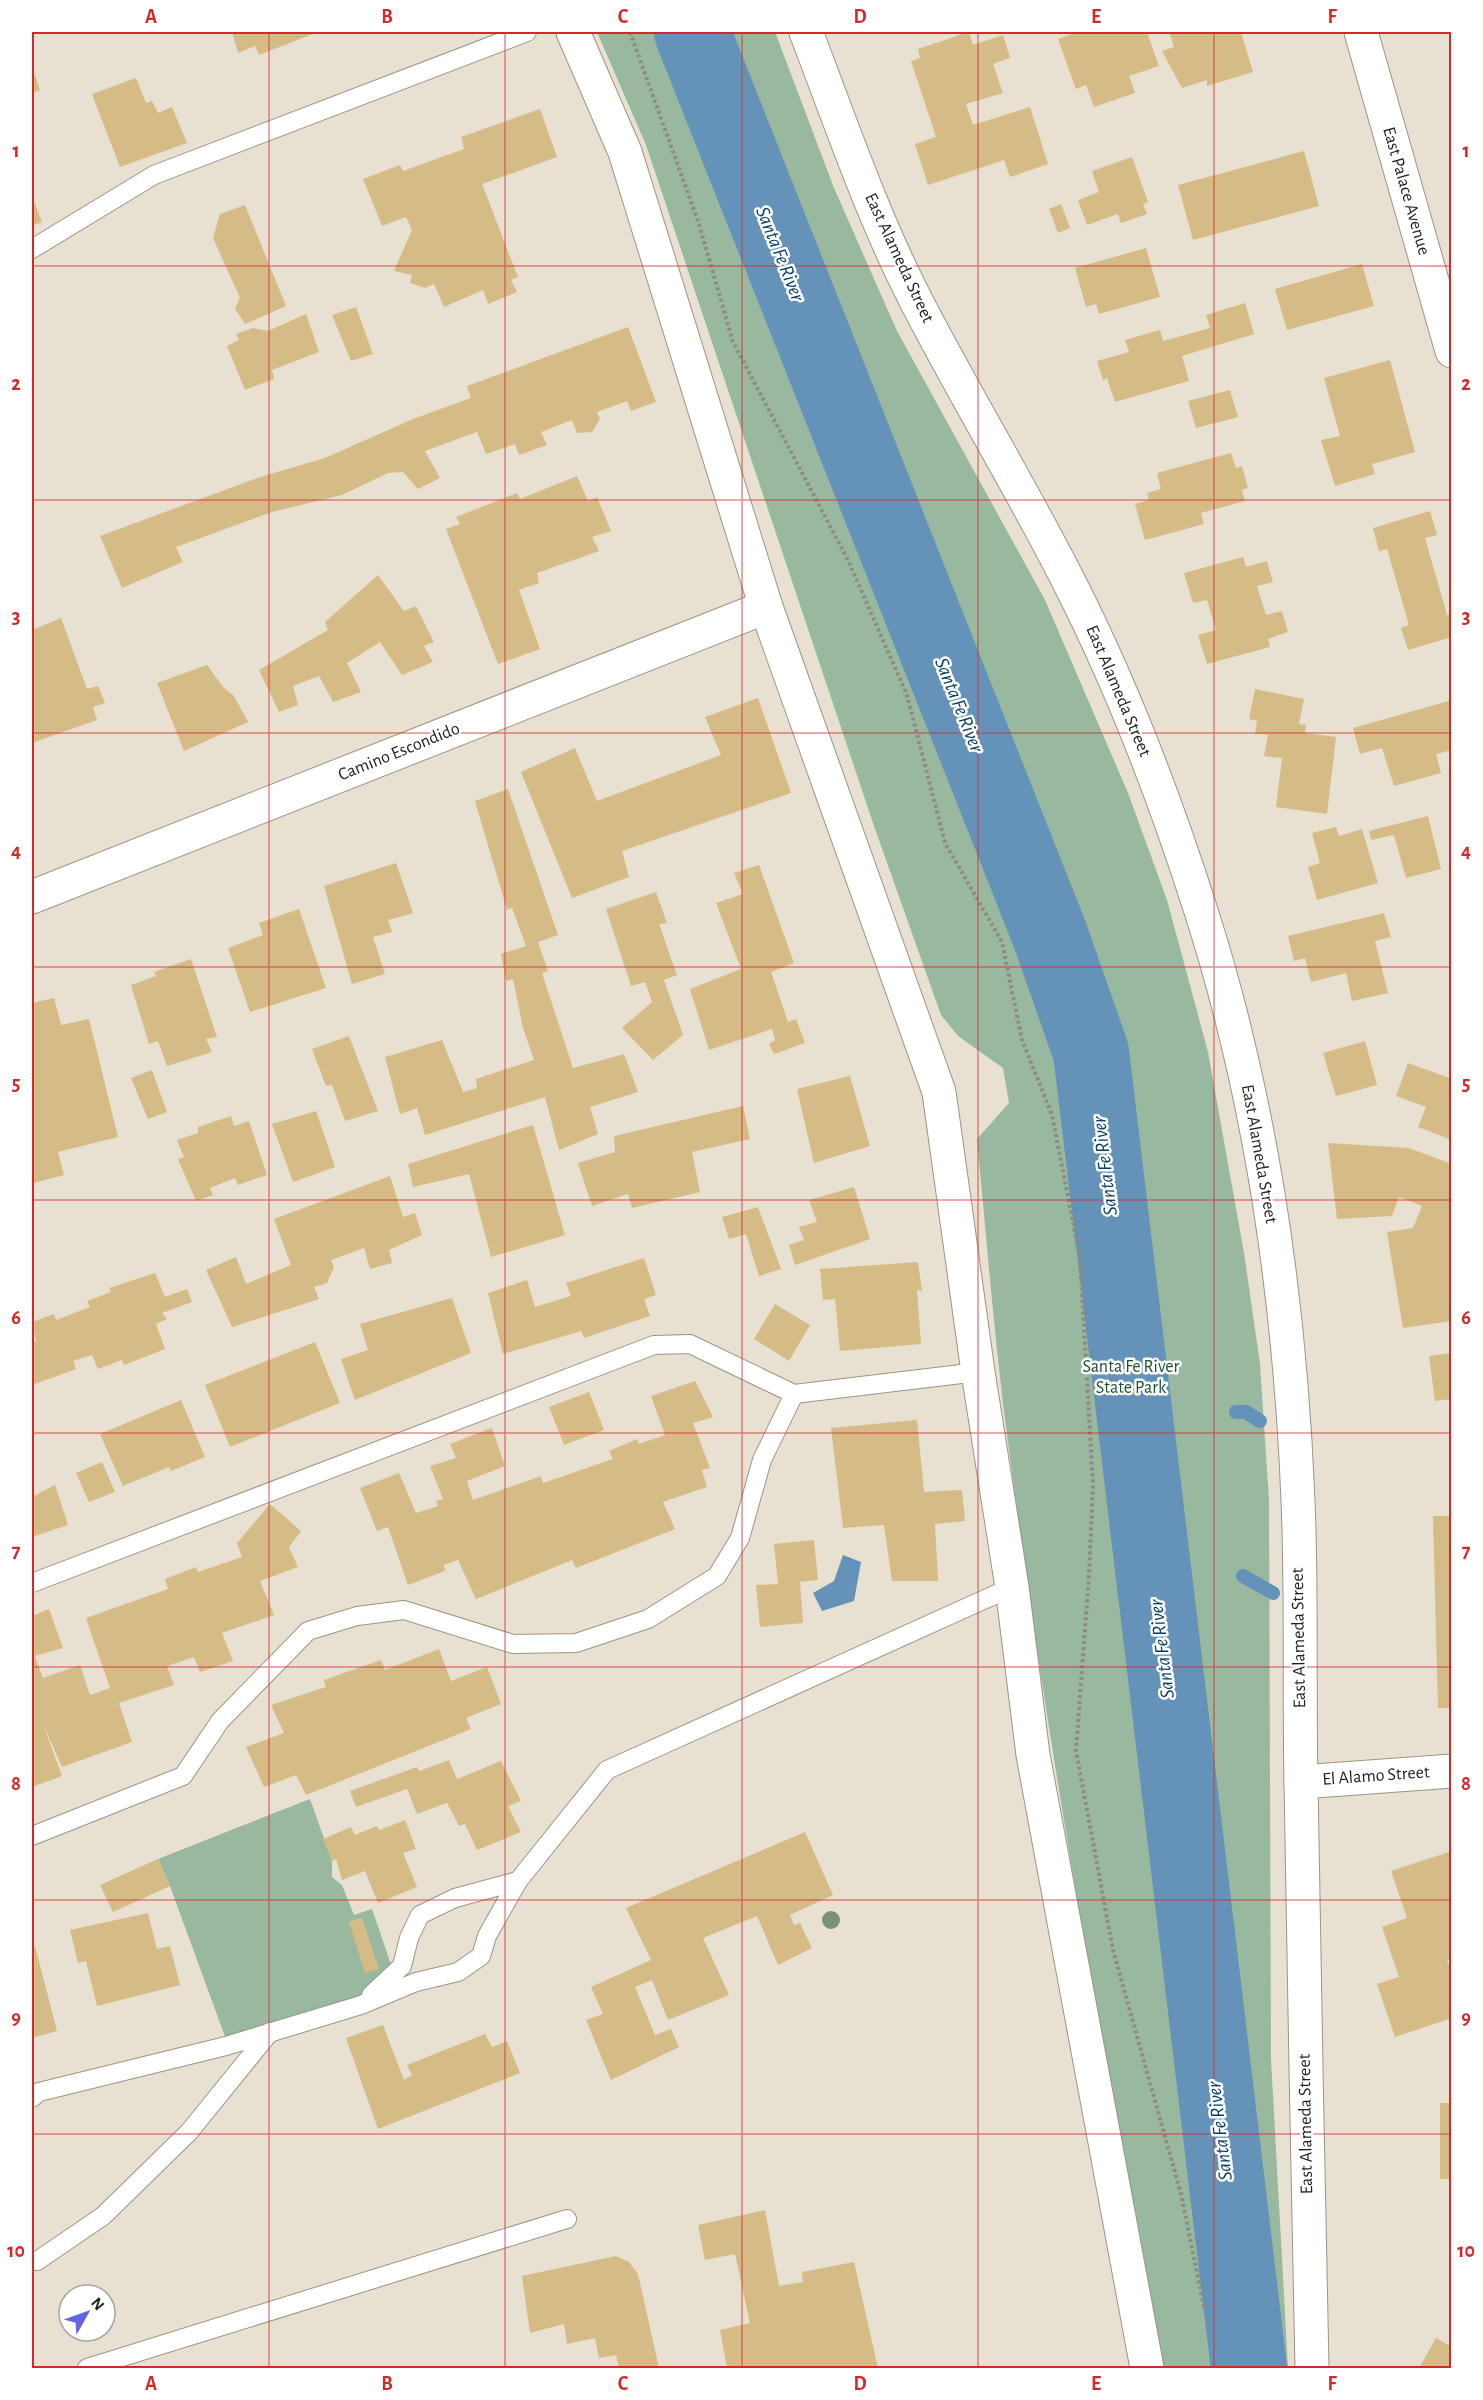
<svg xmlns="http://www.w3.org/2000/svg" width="1483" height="2400" font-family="'Alegreya Sans',sans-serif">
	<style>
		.green { fill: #98b89f }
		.water { fill: #6492b8 }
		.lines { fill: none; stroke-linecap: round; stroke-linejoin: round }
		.stream { stroke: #6492b8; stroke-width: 14 }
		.river { stroke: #6492b8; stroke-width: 76 }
		.building { fill: #d5bc86 }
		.service-casing { stroke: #9c9586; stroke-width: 20 }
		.minor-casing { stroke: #9c9586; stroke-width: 35 }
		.tertiary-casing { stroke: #9c9586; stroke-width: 35 }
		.path { stroke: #908a7e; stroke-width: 4; stroke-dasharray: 3 3; stroke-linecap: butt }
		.service { stroke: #fff; stroke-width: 18 }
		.minor { stroke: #fff; stroke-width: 33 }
		.tertiary { stroke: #fff; stroke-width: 33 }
		.tree { fill: #779277 }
		.grid { fill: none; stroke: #d62828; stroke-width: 1.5; stroke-opacity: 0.55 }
		.labels { text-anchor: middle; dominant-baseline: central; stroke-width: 5; stroke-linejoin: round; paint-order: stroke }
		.street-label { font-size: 18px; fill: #221f19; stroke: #fff }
		.park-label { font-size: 18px; fill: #1a532f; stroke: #fff }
		.water-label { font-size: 20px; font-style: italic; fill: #043e64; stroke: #fff }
		.neatline { fill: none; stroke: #d62828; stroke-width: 2 }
		.grid-label { font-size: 20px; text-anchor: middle; font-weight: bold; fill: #d62828 }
	</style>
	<rect width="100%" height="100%" fill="#e8e0d0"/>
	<g class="green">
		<path d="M597,32H775L834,188L897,331L1045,600L1128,793L1167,900L1208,1052L1244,1253L1260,1364L1269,1501L1271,2060L1288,2368H1162C1105,2064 1049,1758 1009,1450C995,1347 987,1243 977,1139L1009,1103L1003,1068L958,1036L941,1015L874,826L646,145Z"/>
		<path d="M310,1799L332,1861V1877L342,1885L354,1915L372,1909L397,1982L227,2042L170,1886L158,1859Z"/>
	</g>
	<path class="water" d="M843,1555L861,1562L854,1601L822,1611L813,1593L834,1581Z"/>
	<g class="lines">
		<g class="stream">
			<path d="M1236,1412H1246L1260,1421"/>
			<path d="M1243,1576L1273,1593"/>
		</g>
		<path class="river" d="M692,32L1050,935L1091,1052L1249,2368"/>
	</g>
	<g class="building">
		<path d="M232,32H318L259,55L255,46L238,53Z"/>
		<path d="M969,32L973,45L1003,35L1010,58L993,64L1003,93L966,104L973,125L1030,107L1048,164L1010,177L1004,160L928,185L915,144L936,137L911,61L920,58L918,49Z"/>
		<path d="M1078,32H1147L1159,66L1129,76L1135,93L1094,107L1086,85L1076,89L1058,39Z"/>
		<path d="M1169,32H1241L1253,72L1207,86V80L1182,88L1162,51L1174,47Z"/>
		<path d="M32,66L40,90L32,93Z"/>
		<path d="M136,78L146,103L152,101L158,113L172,107L187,143L120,167L92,94Z"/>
		<path d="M540,109L557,157L482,184L518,277L511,280L517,292L488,304L483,290L444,307L434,284L425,288L410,283L412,275L394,271L412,230L406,217L382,226L363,179L400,165L403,171L464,149L461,137Z"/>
		<path d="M1304,151L1319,206L1193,240L1178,185Z"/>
		<path d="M1132,157L1148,202L1143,204L1147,214L1121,223L1118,214L1087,225L1078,200L1099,192L1092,171Z"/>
		<path d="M32,196L42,222L32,226Z"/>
		<path d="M1061,204L1070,228L1058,233L1049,209Z"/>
		<path d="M245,205L286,306L245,324L235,309L240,298L213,238L220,214Z"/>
		<path d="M1146,248L1160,297L1099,314L1096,304L1086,307L1075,268Z"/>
		<path d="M1362,264L1374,306L1287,330L1275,289Z"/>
		<path d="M1245,303L1254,334L1182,356L1189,381L1115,402L1107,378L1103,380L1097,361L1129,352L1125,340L1160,330L1163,341L1210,328L1206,315Z"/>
		<path d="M356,307L373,354L351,361L332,315Z"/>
		<path d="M306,314L319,352L272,370L274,379L245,390L227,346L239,340L236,334L253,328L268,331Z"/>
		<path d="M628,327L656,402L631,411L627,401L597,412L600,419L592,432L577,433L572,420L541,432L547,445L519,455L515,444L486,454L477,432L425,451L440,478L418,489L403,472L388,473L342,495L272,512L176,547L183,562L122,588L100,536L260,477L325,458L413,419L471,398L467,386Z"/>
		<path d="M1390,360L1415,452L1372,464L1375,474L1335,486L1321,440L1340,436L1324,378Z"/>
		<path d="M1230,390L1238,417L1196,428L1188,401Z"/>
		<path d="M1231,453L1236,468L1242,466L1248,488L1242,490L1245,501L1201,513L1204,524L1145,540L1135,504L1149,500L1147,493L1161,489L1157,473Z"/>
		<path d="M577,476L588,501L597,497L611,531L592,537L599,551L537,573L539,583L519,590L540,649L498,664L446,529L460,524L456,517L517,493L520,499Z"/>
		<path d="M1430,511L1437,535L1425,538L1447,615L1452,613V637L1408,650L1401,628L1409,625L1387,549L1379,551L1373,528Z"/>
		<path d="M1243,557L1246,567L1267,561L1273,582L1257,586L1266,615L1282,611L1288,632L1268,639L1270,647L1207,664L1198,635L1216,630L1207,600L1193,603L1184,573Z"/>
		<path d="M378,575L404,611L416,606L434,642L424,646L433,662L402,675L380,642L347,663L361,692L333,702L319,676L293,686L298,705L279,712L259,670L328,630L325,622Z"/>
		<path d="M61,618L87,689L98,686L105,703L93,707L97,720L32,743V630Z"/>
		<path d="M207,665L223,687L234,696L248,722L184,751L157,683Z"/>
		<path d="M1255,689L1304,699L1299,724L1306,725L1305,733L1336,737L1327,814L1276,807L1282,758L1264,756L1268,735L1255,733L1257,721L1249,719Z"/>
		<path d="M758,698L791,793L622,851L629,877L572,898L521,772L575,748L597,801L721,755L705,717Z"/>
		<path d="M1452,700V750L1436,754L1441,773L1394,786L1382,748L1360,754L1353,728Z"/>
		<path d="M508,789L558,935L538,942L548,971L542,973L573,1068L624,1054L638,1092L590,1107L598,1134L559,1150L545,1097L425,1135L417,1108L400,1114L385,1057L442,1040L463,1092L477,1088L476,1079L534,1060L523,1028L513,979L506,981L501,954L526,946L512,908L507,910L475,801Z"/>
		<path d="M1428,816L1441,869L1406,878L1394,835L1371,840L1369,831Z"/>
		<path d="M1336,827L1339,836L1362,829L1378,883L1317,900L1308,867L1320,863L1312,833Z"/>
		<path d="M396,863L413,913L388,920L392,932L373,937L385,974L352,984L324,886Z"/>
		<path d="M759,865L794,963L771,972L788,1022L796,1019L805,1043L774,1054L769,1044L775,1040L772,1029L709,1050L690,989L741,969L716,903L743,894L734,873Z"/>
		<path d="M656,892L667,923L659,924L677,975L664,980L683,1035L653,1060L622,1028L652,1002L645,982L631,986L606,909Z"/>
		<path d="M299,909L326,988L250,1012L228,948L263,935L259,923Z"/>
		<path d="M1384,913L1391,937L1375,941L1388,993L1352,1001L1346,973L1311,982L1305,958L1294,961L1288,936Z"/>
		<path d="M191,959L217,1037L206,1039L212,1052L167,1066L158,1041L149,1044L131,985L156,976L154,972Z"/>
		<path d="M54,998L61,1025L89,1019L118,1137L58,1152L64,1175L34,1183L32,1003Z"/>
		<path d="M349,1036L378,1111L345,1121L332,1085L326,1086L312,1049Z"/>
		<path d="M1365,1041L1377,1085L1336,1096L1323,1053Z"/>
		<path d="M1408,1063L1452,1079V1140L1418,1127L1426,1107L1396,1096Z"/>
		<path d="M152,1070L167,1112L148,1119L131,1078Z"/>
		<path d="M850,1076L870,1146L814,1163L797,1089Z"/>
		<path d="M743,1106L750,1139L692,1152L700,1192L632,1208L628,1194L592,1206L578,1163L615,1152L614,1136Z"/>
		<path d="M316,1111L335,1167L293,1182L272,1124Z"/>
		<path d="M231,1116L234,1126L249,1121L267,1175L238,1185L235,1178L210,1188L213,1195L196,1201L178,1159L184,1157L177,1140L198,1133V1127Z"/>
		<path d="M533,1125L565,1235L491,1257L469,1174L413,1187L408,1164Z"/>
		<path d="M1328,1143L1409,1148L1452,1164V1321L1403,1328L1387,1232L1413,1228L1422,1206L1399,1197L1392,1216L1337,1219Z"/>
		<path d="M390,1176L403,1217L415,1213L422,1235L389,1250L392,1263L370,1269L364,1248L331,1260L334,1267L327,1283L314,1287L319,1299L232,1327L206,1270L236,1257L246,1284L291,1265L274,1219Z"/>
		<path d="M854,1187L870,1239L795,1265L789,1245L804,1240L799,1227L817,1222L809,1200Z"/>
		<path d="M758,1207L781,1269L759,1276L746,1234L729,1239L722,1217Z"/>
		<path d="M644,1258L656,1295L644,1299L650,1316L584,1338L581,1331L503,1354L488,1293L527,1280L535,1307L571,1296L566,1283Z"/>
		<path d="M918,1262L922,1291L917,1290L921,1344L840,1351L835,1299L823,1300L820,1269Z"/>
		<path d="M155,1273L165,1297L187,1289L192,1302L162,1313L167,1319L156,1324L165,1349L124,1365L122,1360L98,1369L92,1355L73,1361L76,1369L32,1385V1343L36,1341L32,1322L54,1314L56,1320L90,1307L87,1301L111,1292L109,1288Z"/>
		<path d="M452,1298L471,1353L355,1400L341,1359L368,1350L360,1324Z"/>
		<path d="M775,1304L810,1325L789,1361L754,1339Z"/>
		<path d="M315,1342L340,1403L230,1447L205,1385Z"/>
		<path d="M1452,1353V1399L1435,1401L1429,1356Z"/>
		<path d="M695,1381L713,1417L693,1423L710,1468L702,1470L707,1487L663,1502L675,1529L576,1568L572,1560L476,1599L458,1560L444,1565L445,1571L408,1585L388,1527L377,1531L360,1488L399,1473L416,1513L438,1506L436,1501L443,1499L430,1466L456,1458L450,1444L492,1428L505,1466L467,1481L473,1500L541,1476L543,1483L613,1459L609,1451L637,1439L639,1444L665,1435L651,1396Z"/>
		<path d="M589,1392L604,1430L564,1445L549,1407Z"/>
		<path d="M181,1400L205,1457L171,1471L169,1467L123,1486L100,1434Z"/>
		<path d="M917,1420L924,1492L962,1490L965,1521L935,1524L938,1581H892L884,1525L843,1528L831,1428Z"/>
		<path d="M102,1462L115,1492L89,1502L76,1473Z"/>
		<path d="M55,1485L68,1525L32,1537V1497Z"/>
		<path d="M270,1504L301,1531L289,1547L298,1567L260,1581L274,1615L222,1633L233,1661L200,1672L194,1657L167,1666L174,1685L119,1703L132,1742L62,1767L43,1724L62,1776L32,1787V1616L49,1609L63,1648L35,1656L43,1678L80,1665L90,1695L110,1688L86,1618L168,1589L165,1579L196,1567L198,1572L242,1557L237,1543Z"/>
		<path d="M1433,1516H1452V1708H1438Z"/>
		<path d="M814,1540L818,1580L800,1582L803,1623L760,1627L756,1585L778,1584L774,1544Z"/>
		<path d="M439,1649L451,1681L487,1667L501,1704L466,1718L471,1729L306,1795L296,1775L264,1787L246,1747L284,1733L271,1705L326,1687L324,1680L381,1660L385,1670Z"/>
		<path d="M449,1760L457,1779L501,1761L521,1801L508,1806L521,1832L477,1850L465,1824L459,1826L447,1803L417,1814L407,1789L356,1807L350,1791L417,1767L419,1771Z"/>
		<path d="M405,1820L416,1849L403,1853L417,1887L378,1903L365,1871L342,1880L336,1859L332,1861L323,1839L351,1827L355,1835L376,1826L380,1830Z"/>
		<path d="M805,1832L833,1895L790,1915L794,1925L800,1923L812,1948L778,1965L757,1916L703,1938L729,1995L668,2020L652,1980L635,1987L655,2035L671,2029L679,2047L611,2080L586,2020L603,2014L591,1987L651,1960L626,1908Z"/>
		<path d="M1452,1851V1959L1447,1960L1452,1973V2018L1395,2037L1377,1984L1399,1977L1382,1927L1407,1918L1391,1871Z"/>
		<path d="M158,1859L170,1886L113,1912L100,1885Z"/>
		<path d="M148,1913L157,1949L170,1946L180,1985L97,2006L86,1961L78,1963L70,1930Z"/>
		<path d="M362,1917L379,1969L365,1973L349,1922Z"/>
		<path d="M35,1946L57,2031L32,2038V1947Z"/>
		<path d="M383,2025L404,2080L412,2075L407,2065L485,2034L492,2047L507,2041L520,2073L378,2129L346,2038Z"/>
		<rect x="1440" y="2103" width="12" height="76"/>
		<path d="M765,2210L779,2286L803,2282L802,2272L854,2262L878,2368H727L720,2330L750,2323L735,2254L705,2260L698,2225Z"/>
		<path d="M616,2256L629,2262L638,2274L659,2368H619L616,2355L599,2358L595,2338L567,2344L564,2324L530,2333L522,2276Z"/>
		<path d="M1436,2338L1452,2347V2368H1419Z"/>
	</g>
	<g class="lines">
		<defs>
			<g id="service">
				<path d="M32,249L154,175L527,32"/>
				<path d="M32,1583L654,1345L690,1344L794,1394L978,1372"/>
				<path d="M32,1836L183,1776L220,1721L308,1631L357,1616L404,1610L513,1644L576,1643L648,1619L717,1576L740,1538L762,1460L794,1394"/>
				<path d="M371,1995L402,1966L409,1938L420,1915L455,1898L518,1881"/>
				<path d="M32,2098L39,2092L226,2046L361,2005L416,1982L458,1972L481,1956L487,1936L518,1881L607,1770L1012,1587"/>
				<path d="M32,2261H37L103,2216L189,2132L270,2032"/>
				<path d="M87,2368L567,2219"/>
			</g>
			<g id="minor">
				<path d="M573,32L625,152L766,607L939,1092L978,1372L1012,1587L1033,1755L1147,2368"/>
				<path d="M1361,32L1452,351"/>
				<path d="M32,897L766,607"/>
				<path d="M1301,1782L1452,1771"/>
			</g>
			<path id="tertiary" d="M806,32C842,126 875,224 923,314C970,404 1023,491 1069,582C1123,688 1165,798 1201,911C1262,1101 1290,1302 1298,1500C1302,1594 1299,1688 1301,1782C1305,1977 1307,2173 1312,2368"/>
		</defs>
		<use href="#service" class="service-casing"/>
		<use href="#minor" class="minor-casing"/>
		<use href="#tertiary" class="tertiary-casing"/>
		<path class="path" d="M630,32L699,224L733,342L848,560L907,695L945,843L1002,942L1022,1040L1052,1115L1080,1258L1093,1485L1089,1576L1076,1751L1113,1950L1181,2194L1204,2307"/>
		<use href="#service" class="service"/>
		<use href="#minor" class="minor"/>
		<use href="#tertiary" class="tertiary"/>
	</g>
	<circle class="tree" cx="831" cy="1920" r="9"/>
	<path class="grid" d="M269,32V2368M505,32V2368M742,32V2368M978,32V2368M1214,32V2368M32,266H1452M32,500H1452M32,733H1452M32,967H1452M32,1200H1452M32,1433H1452M32,1667H1452M32,1900H1452M32,2134H1452"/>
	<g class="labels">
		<g class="street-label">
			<text transform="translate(1406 191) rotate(74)">East Palace Avenue</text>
			<text transform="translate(899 258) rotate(65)">East Alameda Street</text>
			<text transform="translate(1118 691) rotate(67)">East Alameda Street</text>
			<text transform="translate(399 752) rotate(-22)">Camino Escondido</text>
			<text transform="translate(1259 1154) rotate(80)">East Alameda Street</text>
			<text transform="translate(1299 1638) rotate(-91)">East Alameda Street</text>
			<text transform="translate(1376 1776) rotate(-4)">El Alamo Street</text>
			<text transform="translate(1306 2124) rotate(-91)">East Alameda Street</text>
		</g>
		<g class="park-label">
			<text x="1131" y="1367">Santa Fe River<tspan x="1131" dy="21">State Park</tspan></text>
		</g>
		<g class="water-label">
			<text transform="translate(780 254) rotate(68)">Santa Fe River</text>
			<text transform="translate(959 705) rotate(68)">Santa Fe River</text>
			<text transform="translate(1105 1166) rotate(-97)">Santa Fe River</text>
			<text transform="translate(1162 1649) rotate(-97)">Santa Fe River</text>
			<text transform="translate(1220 2131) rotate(-97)">Santa Fe River</text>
		</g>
	</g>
	<rect width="1483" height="2400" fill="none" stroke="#ffffff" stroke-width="66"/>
	<g transform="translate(87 2313) rotate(50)"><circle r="28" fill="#ffffff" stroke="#a7a5a3" stroke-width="1.5"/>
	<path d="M0-4.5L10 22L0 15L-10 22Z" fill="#6366df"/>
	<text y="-9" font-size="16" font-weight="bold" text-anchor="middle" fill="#221f19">N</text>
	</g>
	<rect x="33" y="33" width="1417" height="2334" class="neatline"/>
	<g class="grid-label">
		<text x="151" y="23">A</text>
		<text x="387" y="23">B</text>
		<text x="623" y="23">C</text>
		<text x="860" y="23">D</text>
		<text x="1096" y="23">E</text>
		<text x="1332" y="23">F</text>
		<text x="16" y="157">1</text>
		<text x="1466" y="157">1</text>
		<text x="16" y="390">2</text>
		<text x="1466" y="390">2</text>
		<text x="16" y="623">3</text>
		<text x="1466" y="623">3</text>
		<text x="16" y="857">4</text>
		<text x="1466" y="857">4</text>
		<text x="16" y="1090">5</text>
		<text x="1466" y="1090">5</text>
		<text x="16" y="1324">6</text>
		<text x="1466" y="1324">6</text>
		<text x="16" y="1557">7</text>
		<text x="1466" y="1557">7</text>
		<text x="16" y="1790">8</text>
		<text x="1466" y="1790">8</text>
		<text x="16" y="2024">9</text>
		<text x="1466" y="2024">9</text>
		<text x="16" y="2257">10</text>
		<text x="1466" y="2257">10</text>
		<text x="151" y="2390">A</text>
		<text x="387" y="2390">B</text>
		<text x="623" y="2390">C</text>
		<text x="860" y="2390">D</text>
		<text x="1096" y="2390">E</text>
		<text x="1332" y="2390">F</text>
	</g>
</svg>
